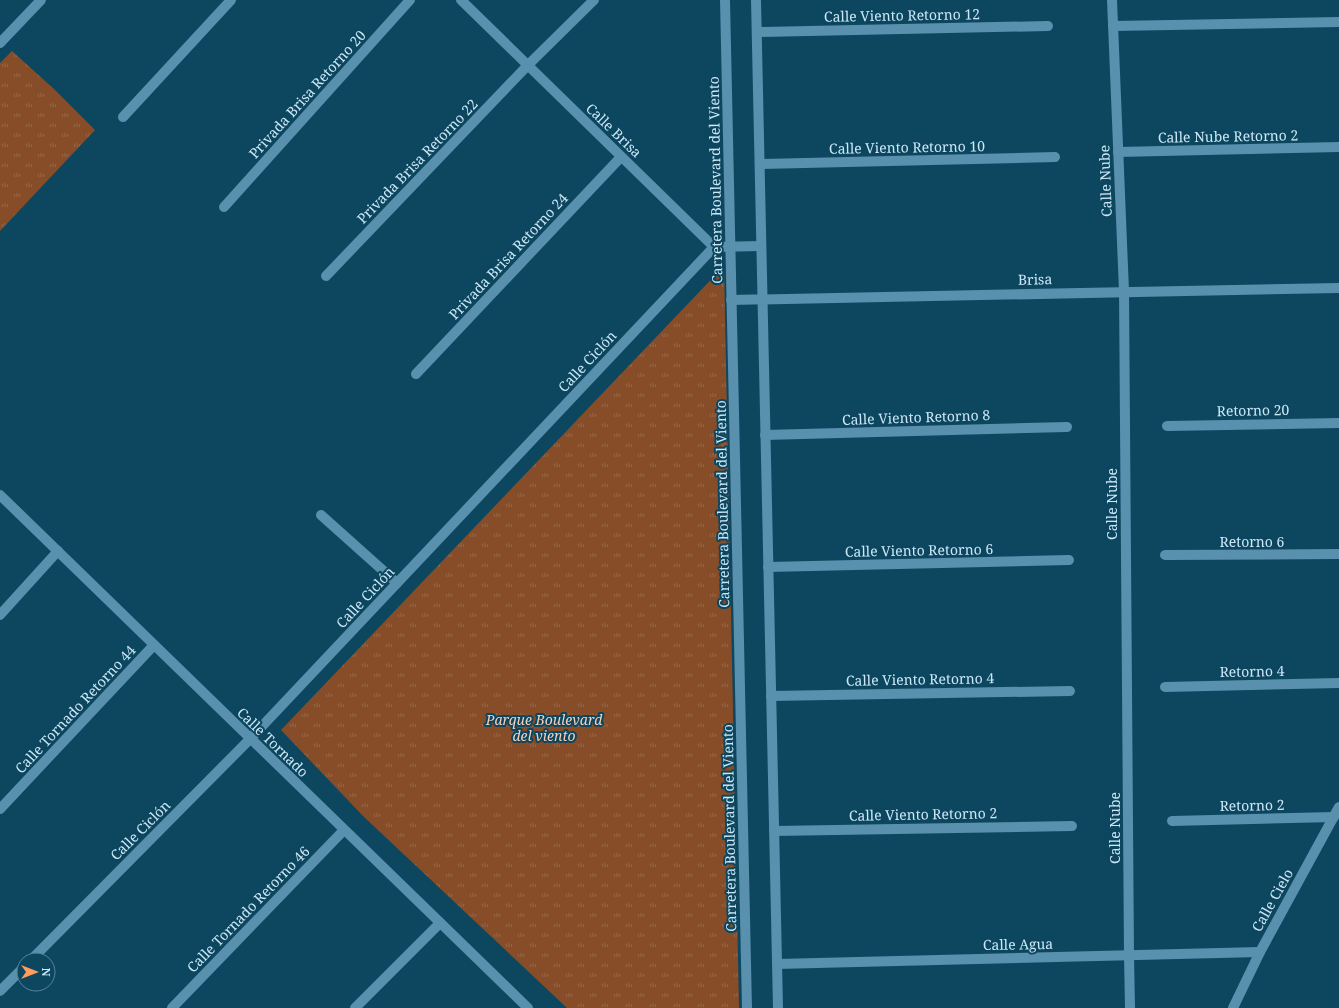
<svg xmlns="http://www.w3.org/2000/svg" width="1339" height="1008" font-family="'Noto Serif',serif">
	<style>
		.park { fill: url(#park-tufts) }
		.lines { fill: none; stroke-linecap: round; stroke-linejoin: round }
		.minor { stroke: #5890ad; stroke-width: 10 }
		.labels { text-anchor: middle; dominant-baseline: central; stroke-width: 4; stroke-linejoin: round; paint-order: stroke }
		.street-label { font-size: 14px; fill: #cce7f6; stroke: #0c465f }
		.park-label { font-size: 14px; font-style: italic; fill: #f6d0ba; stroke: #0c465f }
	</style>
	<defs>
		<pattern id="park-tufts" width="24" height="20" patternUnits="userSpaceOnUse"><rect width="24" height="20" fill="#864d28"/><path d="M3 7l-1-3M5 7V3M7 7l1-3M15 17l-1-3M17 17v-4M19 17l1-3" fill="none" stroke="#966748"/></pattern>
	</defs>
	<rect width="100%" height="100%" fill="#0c465f"/>
	<g class="park">
		<path d="M12,51L55,90L95,130L0,231V63Z"/>
		<path d="M724,266L739,1008H567L363,816L281,730Z"/>
	</g>
	<g class="lines">
		<g class="minor">
			<path d="M461,0L714,247L761,246"/>
			<path d="M725,0L747,1008"/>
			<path d="M756,0L778,1008"/>
			<path d="M1112,0L1124,291L1129,955L1130,1008"/>
			<path d="M1113,26L1339,22"/>
			<path d="M757,32L1048,26"/>
			<path d="M0,43L41,0"/>
			<path d="M123,117L231,0"/>
			<path d="M1118,152L1339,147"/>
			<path d="M760,164L1055,157"/>
			<path d="M224,207L410,0"/>
			<path d="M326,276L528,65L594,0"/>
			<path d="M731,300L1339,288"/>
			<path d="M416,374L621,157"/>
			<path d="M1167,426L1339,423"/>
			<path d="M765,435L1067,427"/>
			<path d="M0,495L528,1008"/>
			<path d="M321,515L397,583"/>
			<path d="M1165,555L1339,554"/>
			<path d="M768,567L1069,560"/>
			<path d="M0,615L58,551"/>
			<path d="M1165,687L1339,683"/>
			<path d="M771,696L1070,691"/>
			<path d="M0,809L154,645"/>
			<path d="M1172,821L1334,817"/>
			<path d="M774,831L1072,826"/>
			<path d="M31,960L250,739L714,247"/>
			<path d="M777,964L1260,952"/>
			<path d="M0,991L24,967"/>
			<path d="M172,1008L344,830"/>
			<path d="M355,1008L440,923"/>
			<path d="M1233,1008L1260,952L1339,807"/>
		</g>
	</g>
	<g class="labels">
		<g class="street-label">
			<text transform="translate(902 15) rotate(-1)">Calle Viento Retorno 12</text>
			<text transform="translate(307 94) rotate(-48)">Privada Brisa Retorno 20</text>
			<text transform="translate(614 130) rotate(44)">Calle Brisa</text>
			<text transform="translate(1228 136) rotate(-1)">Calle Nube Retorno 2</text>
			<text transform="translate(907 147) rotate(-1)">Calle Viento Retorno 10</text>
			<text transform="translate(417 161) rotate(-46)">Privada Brisa Retorno 22</text>
			<text transform="translate(715 180) rotate(-91)">Carretera Boulevard del Viento</text>
			<text transform="translate(1105 181) rotate(-92)">Calle Nube</text>
			<text transform="translate(508 256) rotate(-47)">Privada Brisa Retorno 24</text>
			<text transform="translate(1035 279) rotate(-1)">Brisa</text>
			<text transform="translate(587 361) rotate(-47)">Calle Ciclón</text>
			<text transform="translate(1253 410) rotate(-1)">Retorno 20</text>
			<text transform="translate(916 417) rotate(-2)">Calle Viento Retorno 8</text>
			<text transform="translate(722 504) rotate(-91)">Carretera Boulevard del Viento</text>
			<text transform="translate(1111 504) rotate(-90)">Calle Nube</text>
			<text x="1252" y="541">Retorno 6</text>
			<text transform="translate(919 550) rotate(-1)">Calle Viento Retorno 6</text>
			<text transform="translate(365 597) rotate(-47)">Calle Ciclón</text>
			<text transform="translate(1252 671) rotate(-1)">Retorno 4</text>
			<text transform="translate(920 679) rotate(-1)">Calle Viento Retorno 4</text>
			<text transform="translate(75 709) rotate(-47)">Calle Tornado Retorno 44</text>
			<text transform="translate(273 742) rotate(44)">Calle Tornado</text>
			<text transform="translate(1252 805) rotate(-1)">Retorno 2</text>
			<text transform="translate(923 814) rotate(-1)">Calle Viento Retorno 2</text>
			<text transform="translate(729 828) rotate(-91)">Carretera Boulevard del Viento</text>
			<text transform="translate(1114 828) rotate(-90)">Calle Nube</text>
			<text transform="translate(140 830) rotate(-45)">Calle Ciclón</text>
			<text transform="translate(1272 900) rotate(-61)">Calle Cielo</text>
			<text transform="translate(248 909) rotate(-46)">Calle Tornado Retorno 46</text>
			<text transform="translate(1018 944) rotate(-1)">Calle Agua</text>
		</g>
		<g class="park-label">
			<text x="544" y="719">Parque Boulevard<tspan x="544" dy="16">del viento</tspan></text>
		</g>
	</g>
	<g transform="translate(36 972) rotate(90)"><circle r="19" fill="#0c465f" stroke="#59869b"/>
	<path d="M0-3L7 15L0 10L-7 15Z" fill="#ff9b5b"/>
	<text y="-6" font-size="11" font-weight="bold" text-anchor="middle" fill="#cce7f6">N</text>
	</g>
</svg>
